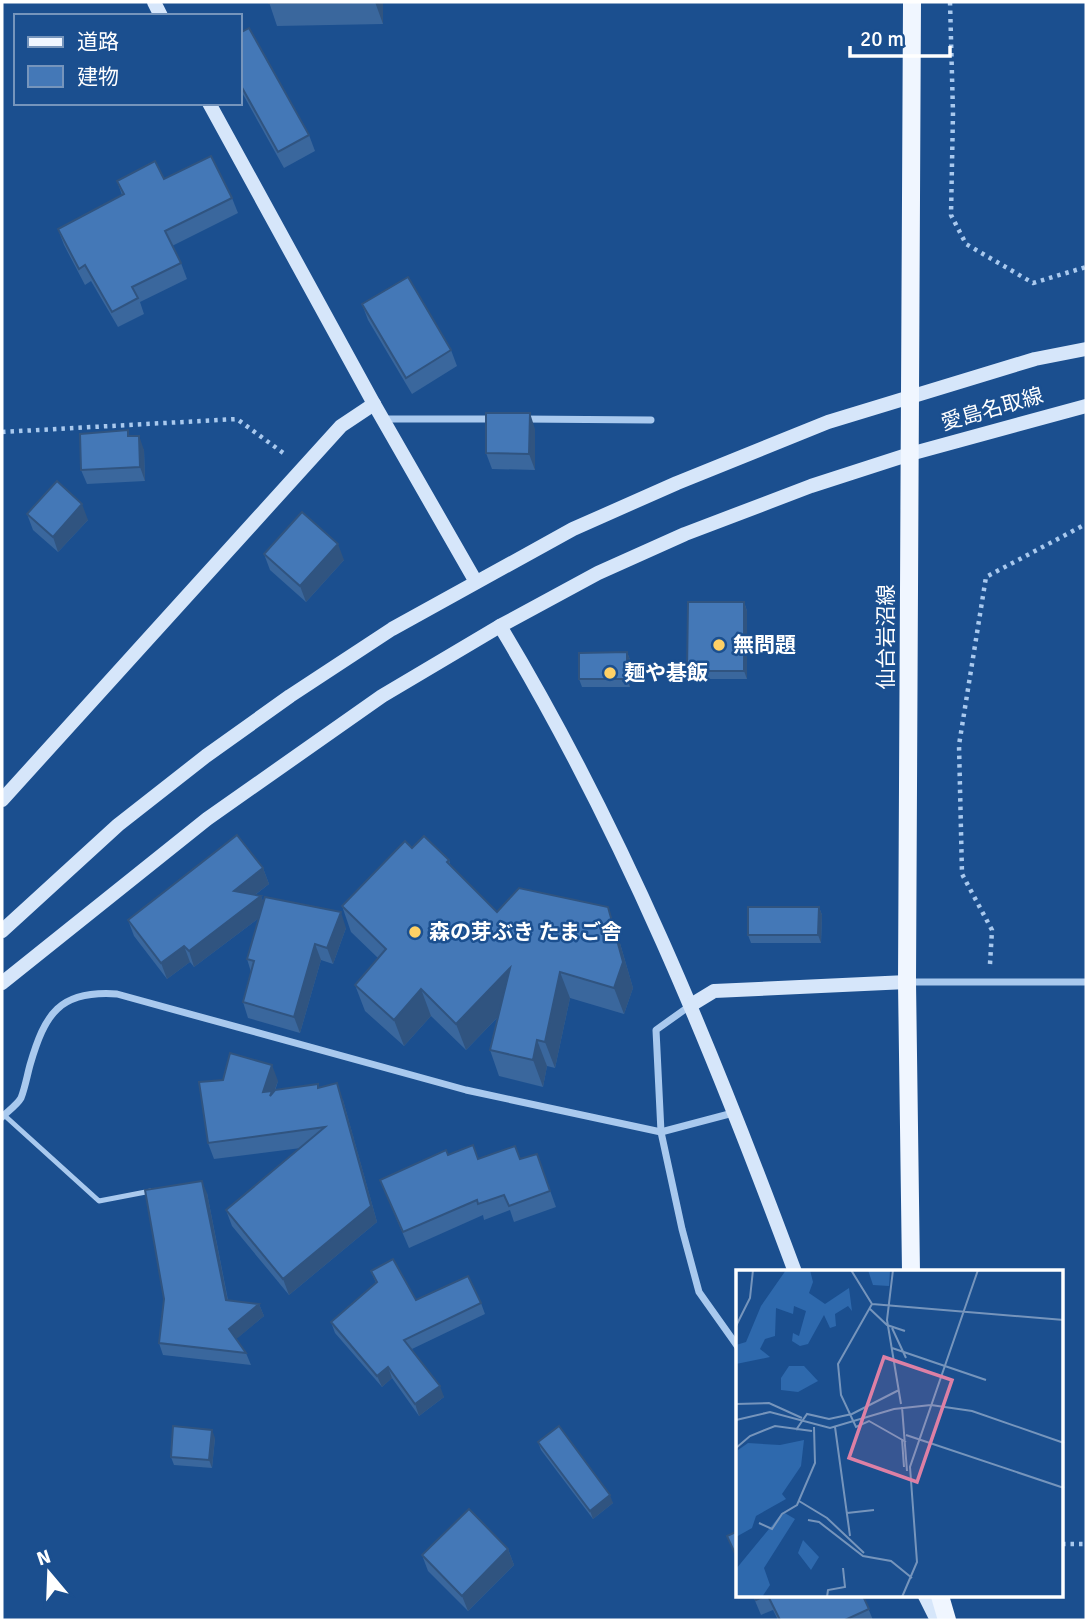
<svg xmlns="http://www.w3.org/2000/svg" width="1088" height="1622" font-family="Signika,'Noto Sans JP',sans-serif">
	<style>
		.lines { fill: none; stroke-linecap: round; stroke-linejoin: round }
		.path { stroke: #a9c9ee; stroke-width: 4.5; stroke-dasharray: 3.5 5; stroke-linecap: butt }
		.lane { stroke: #a9c9ee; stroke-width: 5 }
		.street { stroke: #a9c9ee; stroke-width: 7 }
		.secondary { stroke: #d6e6fa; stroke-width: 14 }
		.primary { stroke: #f0f6ff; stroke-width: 18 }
		.wall { fill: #3a679d }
		.shaded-wall { fill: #305480 }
		.building { fill: #4478b7; stroke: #305480; stroke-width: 2 }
		.poi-dot { fill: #ffd166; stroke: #1b4f8f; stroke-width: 2.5 }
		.labels { text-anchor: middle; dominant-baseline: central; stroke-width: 5; stroke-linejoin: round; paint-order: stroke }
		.street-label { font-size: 21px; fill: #fff; stroke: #1b4f8f }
		.poi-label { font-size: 21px; font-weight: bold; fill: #fff; stroke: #1b4f8f; text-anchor: start }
		.inset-road { fill: none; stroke: #7695bc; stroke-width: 2 }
		.view { fill: #dd80a5; fill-opacity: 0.15; stroke: #dd80a5; stroke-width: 3.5 }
		.inset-edge { fill: none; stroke: #fff; stroke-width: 3.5 }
	</style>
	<rect width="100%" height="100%" fill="#1b4f8f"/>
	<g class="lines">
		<g class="path">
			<path d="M950,2L953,113L951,215L966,244L1033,283L1086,267"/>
			<path d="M2,432L237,419L286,455"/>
			<path d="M990,964L992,930L962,874L959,745L986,577L1086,524"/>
			<path d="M1062,1544H1086"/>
		</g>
		<path class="lane" d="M4,1115L99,1201L151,1191"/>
		<g class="street">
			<path d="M382,419H493"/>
			<path d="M522,419L651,420"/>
			<path d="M908,982H1086"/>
			<path d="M691,1005L656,1030L661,1132L682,1229L699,1292L738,1347"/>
			<path d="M2,1117C8,1111 17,1105 21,1098C25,1088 27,1076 30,1065C45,1014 59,990 117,994L466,1090L661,1132L733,1113"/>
		</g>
		<g class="secondary">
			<path d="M154,2L161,16"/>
			<path d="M209,103L374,404L476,582"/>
			<path d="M500,626C623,830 712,1049 795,1272"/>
			<path d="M2,800L341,426L374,404"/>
			<path d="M2,931L118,825L206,756L290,696L392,629L573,529L677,483L828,422L1035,359L1086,349"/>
			<path d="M2,983L207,819L382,696L500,626L598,573L685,534L811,486L910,454L1086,406"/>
			<path d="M691,1005L714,991L907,982"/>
			<path d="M925,1596L937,1620"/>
		</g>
		<g class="primary">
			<path d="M911,1272L907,982L912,2"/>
			<path d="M940,1596L947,1620"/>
		</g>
	</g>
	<g class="wall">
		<path d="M269,2H383V24L277,26Z"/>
		<path d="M240,33L309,135L315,151L284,168L240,89Z"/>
		<path d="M164,179L232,198L238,213L172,246L181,263L187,279L140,302L144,314L118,327L91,281L85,285L64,245L58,229L122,195L117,181Z"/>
		<path d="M362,304L451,350L457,366L412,394L368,320Z"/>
		<path d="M535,429V470L492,469L486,453Z"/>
		<path d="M130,436L144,450L145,481L87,484L81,470Z"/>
		<path d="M27,514L88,520L58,552L33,530Z"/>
		<path d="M264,554L344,560L306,602L270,570Z"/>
		<path d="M744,602L747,611V679H690L687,671Z"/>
		<path d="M627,652L630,660V687H582L579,679Z"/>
		<path d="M412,848L449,860L451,867L497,912L617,933L633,988L624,1014L570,998L555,1068L547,1066L543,1087L499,1076L490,1050L498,1017L466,1050L431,1016L404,1046L365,1011L355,985L378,958L351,932L342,906Z"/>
		<path d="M263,868L269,884L255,895L261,896L263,902L346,928L333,964L321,960L300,1033L248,1018L243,1002L251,972L247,959L259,918L194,967L190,962L167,979L134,936L128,920Z"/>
		<path d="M819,907L822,915L821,943H751L748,935Z"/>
		<path d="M278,1081L275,1091L318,1084L319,1088L343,1100L377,1222L289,1295L232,1226L226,1210L301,1148L214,1159L208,1143Z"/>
		<path d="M537,1154L556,1207L514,1222L510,1210L484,1220L483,1215L409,1248L380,1180L448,1155L478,1159H520Z"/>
		<path d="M207,1193L228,1300L259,1304L264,1316L236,1339L246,1353L251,1365L163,1355L159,1343Z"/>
		<path d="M371,1271L416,1300L481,1303L485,1314L412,1349L444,1397L419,1416L392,1378L382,1387L335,1333L331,1322L376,1283Z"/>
		<path d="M215,1438L212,1468L174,1465L171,1457Z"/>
		<path d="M538,1442L613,1503L593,1519L541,1450Z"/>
		<path d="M508,1549L514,1565L468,1611L428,1571L422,1555Z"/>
		<path d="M753,1596H863L873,1620H778L773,1610L761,1615Z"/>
	</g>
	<g class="shaded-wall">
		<path d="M375,2H383V24Z"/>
		<path d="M530,413L535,429V470L529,454Z"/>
		<path d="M139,436L144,450L145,481L140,467Z"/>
		<path d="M82,504L88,520L58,552L53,537Z"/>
		<path d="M338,544L344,560L306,602L300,586Z"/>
		<path d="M744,602L747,611V679L744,671Z"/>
		<path d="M627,652L630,660V687L627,679Z"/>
		<path d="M263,868L269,884L240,906L234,891Z"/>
		<path d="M261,896L267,912L194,967L189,951Z"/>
		<path d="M608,907L617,933L633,988L624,1014L614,988Z"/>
		<path d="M819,907L822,915L821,943L818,935Z"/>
		<path d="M341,912L346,928L333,964L327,948Z"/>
		<path d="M315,944L321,960L300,1033L294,1017Z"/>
		<path d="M184,946L190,962L167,979L161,963Z"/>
		<path d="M510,968L520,994L466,1050L456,1024Z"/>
		<path d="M560,972L570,998L555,1068L545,1042Z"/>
		<path d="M421,989L431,1016L404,1046L394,1020Z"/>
		<path d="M537,1040L547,1066L543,1087L533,1060Z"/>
		<path d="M272,1065L278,1081L273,1095L263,1092Z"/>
		<path d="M337,1083L343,1100L377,1222L289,1295L283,1279Z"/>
		<path d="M202,1181L207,1193L230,1312L226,1300Z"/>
		<path d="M259,1304L264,1316L234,1341L229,1329Z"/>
		<path d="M388,1367L392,1378L382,1387L377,1376Z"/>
		<path d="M440,1386L444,1397L419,1416L415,1404Z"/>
		<path d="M212,1430L215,1438L212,1468L209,1460Z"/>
		<path d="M610,1495L613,1503L593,1519L590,1511Z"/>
		<path d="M508,1549L514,1565L468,1611L462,1596Z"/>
	</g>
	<g class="building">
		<path d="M269,2H354L269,3Z"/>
		<path d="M249,28L309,135L278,152L240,84V33Z"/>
		<path d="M211,156L232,198L165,231L181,263L132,287L138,298L112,312L85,265L79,269L58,229L124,194L117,181L155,161L164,179Z"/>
		<path d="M408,277L451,350L406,378L362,304Z"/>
		<path d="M486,413H530L529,454L486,453Z"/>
		<path d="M128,430V436H139L140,467L81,470L80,434Z"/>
		<path d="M57,481L82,504L53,537L27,514Z"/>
		<path d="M302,512L338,544L300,586L264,554Z"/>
		<path d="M688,602H744V671H687Z"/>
		<path d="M627,652V679H579V653Z"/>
		<path d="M237,835L263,868L234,891L261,896L189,951L184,946L161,963L128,920Z"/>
		<path d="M424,836L449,860L447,862L497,912L519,888L608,907L623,962L614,988L560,972L545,1042L537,1040L533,1060L490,1050L510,968L456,1024L421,989L394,1020L355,985L386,949L342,906L405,841L412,848Z"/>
		<path d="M265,897L341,912L327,948L315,944L294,1017L243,1002L254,961L247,959Z"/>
		<path d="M748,907H819L818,935H748Z"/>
		<path d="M230,1053L272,1065L263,1092L272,1091L270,1096L275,1090L318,1084V1088L337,1083L371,1206L283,1279L226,1210L325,1127L208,1143L199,1082L223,1080Z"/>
		<path d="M473,1145L478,1159L515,1146L520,1159L537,1154L550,1191L509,1206L504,1195L478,1204L477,1200L403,1232L380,1180L446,1150L448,1155Z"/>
		<path d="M202,1181L226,1300L259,1304L229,1329L246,1353L159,1343L164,1299L145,1190Z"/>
		<path d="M393,1259L416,1300L468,1276L481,1303L404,1340L440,1386L415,1404L388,1367L377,1376L331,1322L377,1282L371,1271Z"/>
		<path d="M173,1426L212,1430L209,1460L171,1457Z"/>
		<path d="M559,1426L610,1495L590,1511L538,1442Z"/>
		<path d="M469,1509L508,1549L462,1596L422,1555Z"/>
		<path d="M738,1531V1560L727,1536Z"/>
		<path d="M754,1596H765L756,1600Z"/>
		<path d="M768,1596H863L869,1609L845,1620H780Z"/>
	</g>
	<g class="poi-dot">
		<circle cx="719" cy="645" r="7"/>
		<circle cx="610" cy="673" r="7"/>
		<circle cx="415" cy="932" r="7"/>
	</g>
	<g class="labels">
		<g class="street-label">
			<text transform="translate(992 409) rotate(-16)">愛島名取線</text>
			<text transform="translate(886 637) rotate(-90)">仙台岩沼線</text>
		</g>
		<g class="poi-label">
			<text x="733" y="645">無問題</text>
			<text x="624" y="673">麺や碁飯</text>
			<text x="429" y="932">森の芽ぶき たまご舎</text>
		</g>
	</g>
	<g transform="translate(736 1270)">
		<rect width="327" height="327" fill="#1b4f8f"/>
		<path d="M50,0H74L77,12L73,23L89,34L113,18L116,41L112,36L99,44L100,56L94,58L88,45L72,74L64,76L56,71L57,63L63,66L70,41L58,36L57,44L40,38L39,66L29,69L24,79L34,87L0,94V75L10,72L25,36ZM132,0L154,1L153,16L137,15ZM53,96H68L82,111L62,122L45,120V108ZM68,170L65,196L46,224L50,229L20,246L16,258L0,267L2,180L12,173L44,175ZM47,242L59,249L28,298L34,315L26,327H0V299ZM67,270L83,287L75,300L62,283Z" fill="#2e69ad"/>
		<path class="inset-road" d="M115,0L136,34M157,0L151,50L165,134M136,34L102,94L105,125L120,157L133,151L170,172M136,34L328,50M133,38L151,55L169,61M0,56L14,28L17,0M156,58L170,88M156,78L250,110M0,134L33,133L66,148M195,135L236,141L328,173M166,137L171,201M0,150L34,142L94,158L158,139L195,135M99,157L114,266M60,160L71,144L93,149L116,144L163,120M170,165L328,218M166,169L168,197M0,178L14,166L39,156L76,161M63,231L91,248L128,283M111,243L138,240M72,250L83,252L127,286L155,291L176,308M23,253L36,259L46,244L61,235L79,193L78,157M91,327L92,320L109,317L107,298M166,327L181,292L174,197L242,0"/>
		<path class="view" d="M148,87L216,110L181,212L113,188Z"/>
		<rect width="327" height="327" class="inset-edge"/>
	</g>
	<rect width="1088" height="1622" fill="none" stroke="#ffffff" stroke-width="7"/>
	<rect x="14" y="14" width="228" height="91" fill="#1b4f8f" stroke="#7695bc" stroke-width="2"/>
	<rect x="28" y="37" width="35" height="10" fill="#f0f6ff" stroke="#7695bc" stroke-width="2"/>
	<text x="77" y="49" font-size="21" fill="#ffffff">道路</text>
	<rect x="28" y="66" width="35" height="21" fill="#4478b7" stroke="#7695bc" stroke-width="2"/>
	<text x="77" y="84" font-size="21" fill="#ffffff">建物</text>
	<g transform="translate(49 1573) rotate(341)" stroke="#1b4f8f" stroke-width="5" paint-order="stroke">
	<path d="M0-5L12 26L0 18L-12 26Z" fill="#ffffff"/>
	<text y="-10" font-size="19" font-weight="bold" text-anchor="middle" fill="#ffffff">N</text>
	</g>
	<path d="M850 46v10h100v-10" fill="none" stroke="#ffffff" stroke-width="3.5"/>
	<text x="860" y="46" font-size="21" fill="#ffffff" stroke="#1b4f8f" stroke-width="5" paint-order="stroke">20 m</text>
</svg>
